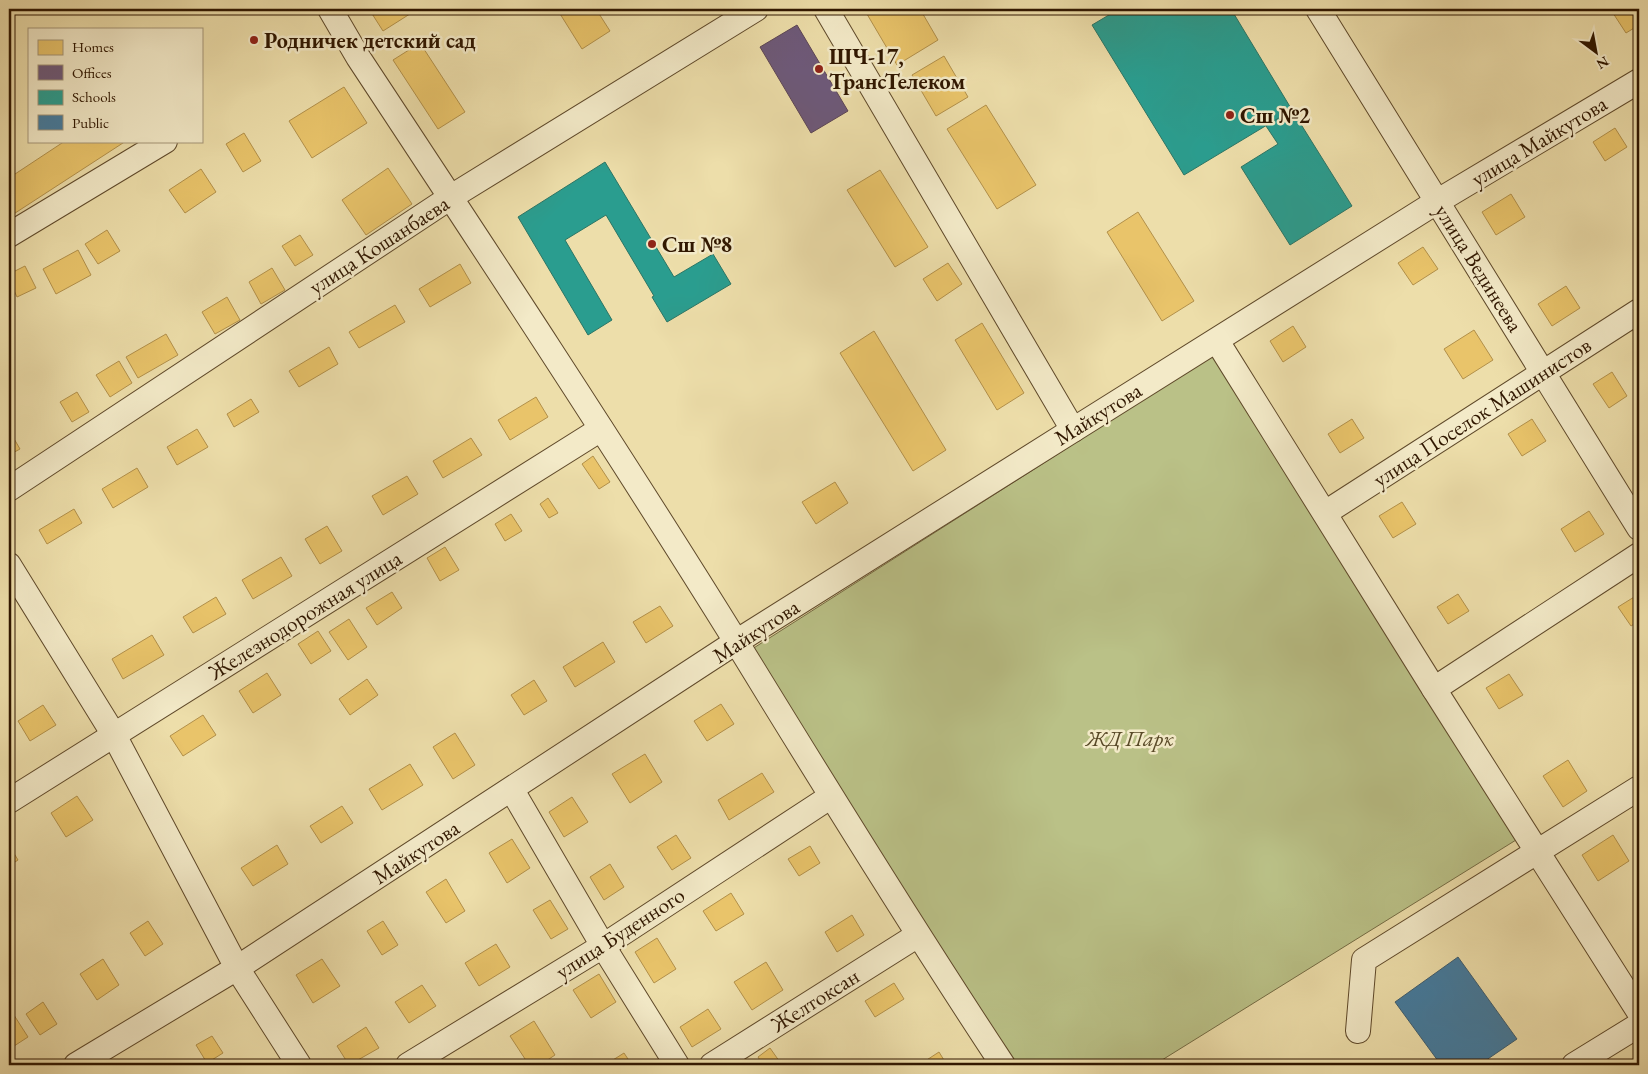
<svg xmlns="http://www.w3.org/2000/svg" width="1648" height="1074" font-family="'EB Garamond',serif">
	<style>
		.green { fill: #bac187; stroke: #756c44 }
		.homes { fill: #e9c46a; stroke: #b2904a }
		.offices { fill: #6d597a; stroke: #5b4555 }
		.schools { fill: #2a9d8f; stroke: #2c7564 }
		.public { fill: #457b9d; stroke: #3f5d6e }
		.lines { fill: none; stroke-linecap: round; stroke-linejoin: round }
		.minor-casing { stroke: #5f492a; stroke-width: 26 }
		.minor { stroke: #f3eac8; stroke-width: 24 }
		.poi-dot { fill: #8f2418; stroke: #f3eac8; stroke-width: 2 }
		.labels { text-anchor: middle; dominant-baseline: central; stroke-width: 5; stroke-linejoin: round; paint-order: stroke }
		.poi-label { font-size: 22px; font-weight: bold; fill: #301700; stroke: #f3eac8; text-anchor: start }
		.street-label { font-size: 22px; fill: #301700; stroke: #f3eac8 }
		.park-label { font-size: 22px; font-style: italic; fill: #594a28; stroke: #f3eac8 }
	</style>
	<rect width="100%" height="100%" fill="#eddeaa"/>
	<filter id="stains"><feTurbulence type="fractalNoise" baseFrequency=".004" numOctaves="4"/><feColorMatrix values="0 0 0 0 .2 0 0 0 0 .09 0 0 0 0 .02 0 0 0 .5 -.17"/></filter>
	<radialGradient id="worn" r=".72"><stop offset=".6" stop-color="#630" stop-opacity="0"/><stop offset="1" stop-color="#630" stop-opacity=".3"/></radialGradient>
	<path class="green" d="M1213,355L1516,840L1154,1065H1017L749,651Z"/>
	<g class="homes">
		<path d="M369,9H410L413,12L383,31Z"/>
		<path d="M557,9H596L610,31L582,49Z"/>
		<path d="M864,9H920L938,40L897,65Z"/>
		<path d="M1613,9H1639V25L1626,33L1611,10Z"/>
		<path d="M420,43L465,112L438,129L393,60Z"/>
		<path d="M944,56L968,97L936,116L912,75Z"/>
		<path d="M344,87L367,123L312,158L289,121Z"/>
		<path d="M986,105L1036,185L997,209L947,129Z"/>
		<path d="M1615,128L1627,147L1605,161L1593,142Z"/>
		<path d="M244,133L261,161L243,172L226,144Z"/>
		<path d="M65,141H126L9,217V178Z"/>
		<path d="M388,168L412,204L366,235L342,200Z"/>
		<path d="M201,169L216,192L185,213L169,190Z"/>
		<path d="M880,170L928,247L895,267L847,190Z"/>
		<path d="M1511,194L1525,217L1496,235L1482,212Z"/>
		<path d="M1138,212L1194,301L1162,321L1107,232Z"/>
		<path d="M107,230L120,251L98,264L85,244Z"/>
		<path d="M300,235L313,255L295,266L282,246Z"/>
		<path d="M1423,247L1438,269L1413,285L1398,263Z"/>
		<path d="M78,250L91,275L56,294L43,269Z"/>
		<path d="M948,263L962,284L937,301L923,279Z"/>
		<path d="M460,264L471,283L430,307L419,289Z"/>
		<path d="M25,266L36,288L17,297L9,280V274Z"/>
		<path d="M272,268L285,290L261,304L249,282Z"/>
		<path d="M1566,286L1580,308L1552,326L1538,304Z"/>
		<path d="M227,297L240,320L215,334L202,312Z"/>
		<path d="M395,305L405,322L359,348L349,332Z"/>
		<path d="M982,323L1024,393L997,410L955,340Z"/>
		<path d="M1293,326L1306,347L1283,362L1270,341Z"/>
		<path d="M1474,330L1493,360L1463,379L1444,349Z"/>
		<path d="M874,331L946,450L913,471L840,353Z"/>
		<path d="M166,334L178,355L138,378L126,357Z"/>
		<path d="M329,347L338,364L299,387L289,371Z"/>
		<path d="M119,361L132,383L110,397L96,375Z"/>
		<path d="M1612,372L1627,396L1609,408L1593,384Z"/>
		<path d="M77,392L89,412L72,422L60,402Z"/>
		<path d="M536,397L548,417L510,440L498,420Z"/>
		<path d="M251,399L259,412L234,427L227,414Z"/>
		<path d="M1352,419L1364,438L1340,453L1328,434Z"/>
		<path d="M1532,419L1546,441L1522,456L1508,434Z"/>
		<path d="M197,429L208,447L177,465L167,447Z"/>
		<path d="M9,430L20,449L9,455Z"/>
		<path d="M471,438L482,455L443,478L433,461Z"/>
		<path d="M593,456L610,482L599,489L582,464Z"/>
		<path d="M137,468L148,487L113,508L102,489Z"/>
		<path d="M407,476L418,494L383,515L372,496Z"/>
		<path d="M835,482L848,503L816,524L802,502Z"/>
		<path d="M548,498L558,513L549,518L540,504Z"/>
		<path d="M1402,502L1416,524L1393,538L1379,516Z"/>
		<path d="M74,509L82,523L47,544L39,530Z"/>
		<path d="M1589,511L1604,534L1575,552L1561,529Z"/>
		<path d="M511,514L522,531L505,541L495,524Z"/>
		<path d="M327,526L342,551L320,564L305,539Z"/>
		<path d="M445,547L459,570L440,581L427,558Z"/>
		<path d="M281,557L292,576L253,599L242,580Z"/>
		<path d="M392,592L402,608L377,625L366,608Z"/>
		<path d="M1458,594L1469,611L1448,624L1437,607Z"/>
		<path d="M1639,594V621L1631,626L1618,607Z"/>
		<path d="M216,597L226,614L193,633L183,617Z"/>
		<path d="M660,606L673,626L646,643L633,622Z"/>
		<path d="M349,619L367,647L348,660L329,632Z"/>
		<path d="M318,631L331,651L311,664L298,644Z"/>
		<path d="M152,635L164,655L123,679L112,659Z"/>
		<path d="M603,642L615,662L575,687L563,667Z"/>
		<path d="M267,673L281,695L253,713L239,691Z"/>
		<path d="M1509,674L1523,695L1499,709L1486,688Z"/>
		<path d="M367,679L378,695L350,715L339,699Z"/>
		<path d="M534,680L547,701L524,715L511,695Z"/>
		<path d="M721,704L734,724L707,741L694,721Z"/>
		<path d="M43,705L56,725L30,741L18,721Z"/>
		<path d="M203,715L216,735L183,756L170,736Z"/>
		<path d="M455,733L475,765L453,779L433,747Z"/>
		<path d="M645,754L662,782L630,803L612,774Z"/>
		<path d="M1568,760L1587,791L1563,807L1543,776Z"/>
		<path d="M410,764L423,785L382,810L369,789Z"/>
		<path d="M762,773L774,792L729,820L718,800Z"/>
		<path d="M77,796L93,820L66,837L51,813Z"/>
		<path d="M572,797L588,822L564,837L549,812Z"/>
		<path d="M342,806L353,823L321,843L310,826Z"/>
		<path d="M676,835L691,858L672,870L657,847Z"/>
		<path d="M1613,835L1629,861L1598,881L1582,855Z"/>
		<path d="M512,839L530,868L507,883L489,853Z"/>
		<path d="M9,845L18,860L9,866Z"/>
		<path d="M277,845L288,864L253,886L241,868Z"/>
		<path d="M810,846L820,863L799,876L788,859Z"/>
		<path d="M610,864L624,887L604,900L590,877Z"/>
		<path d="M446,879L465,911L446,923L426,892Z"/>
		<path d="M731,893L744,914L716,931L703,911Z"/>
		<path d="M550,900L568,929L551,939L533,910Z"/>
		<path d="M852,915L864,935L837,952L825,932Z"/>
		<path d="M148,921L163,944L145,956L130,933Z"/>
		<path d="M383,921L398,945L382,955L367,931Z"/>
		<path d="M657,938L676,969L654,983L635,952Z"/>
		<path d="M496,944L510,967L479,986L465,963Z"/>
		<path d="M103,959L119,985L97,1000L80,974Z"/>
		<path d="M322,959L340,986L313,1003L296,975Z"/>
		<path d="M766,962L783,990L752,1010L734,982Z"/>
		<path d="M599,974L616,1002L591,1018L573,990Z"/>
		<path d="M894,983L904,999L875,1017L865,1001Z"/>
		<path d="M422,985L436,1006L409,1023L395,1002Z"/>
		<path d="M43,1002L57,1024L40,1035L26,1014Z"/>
		<path d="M708,1009L721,1029L692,1047L680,1027Z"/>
		<path d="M12,1012L28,1037L11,1048L9,1044V1014Z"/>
		<path d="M534,1021L555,1055L540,1065H529L510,1036Z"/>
		<path d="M366,1027L379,1048L349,1065L337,1046Z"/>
		<path d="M212,1036L223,1053L207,1063L196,1045Z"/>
		<path d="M770,1048L782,1065H763L758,1057Z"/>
		<path d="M939,1052L947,1065H919Z"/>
		<path d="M624,1053L632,1065H605Z"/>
		<path d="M1639,1056V1065H1625Z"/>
	</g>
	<path class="offices" d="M797,25L848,111L811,133L760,47Z"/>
	<g class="schools">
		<path d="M1119,9H1231L1292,110L1184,175L1092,25Z"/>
		<path d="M1292,110L1352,206L1290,245L1241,167L1278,144L1266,126Z"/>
		<path d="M605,162L674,277L713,254L731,284L667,322L652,297L654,296L606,215L565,240L612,320L588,335L518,217Z"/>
	</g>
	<path class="public" d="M1458,957L1517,1039L1479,1065H1441L1395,1002Z"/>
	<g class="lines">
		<defs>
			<g id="minor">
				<path d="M330,9L358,57C486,251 614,445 737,643C824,785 911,926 1003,1065"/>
				<path d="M826,9L1073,430"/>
				<path d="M1318,9L1639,528"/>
				<path d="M9,235L165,141"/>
				<path d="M1217,341L1434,689L1639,1012"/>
				<path d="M9,489L451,197L756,9"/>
				<path d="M1325,513L1639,311"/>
				<path d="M9,565L114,735L237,968L299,1065"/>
				<path d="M1434,689L1639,555"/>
				<path d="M512,790L603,946L677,1065"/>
				<path d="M9,801L601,429"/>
				<path d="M1358,1031L1364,960L1639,788"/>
				<path d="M76,1065L237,968L736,642L1073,430L1438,201L1639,81"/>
				<path d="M408,1065L603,946L830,797"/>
				<path d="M712,1065L918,935"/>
				<path d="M1574,1065L1639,1025"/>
			</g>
		</defs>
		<use href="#minor" class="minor-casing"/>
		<use href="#minor" class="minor"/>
	</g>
	<g class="poi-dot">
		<circle cx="254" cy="40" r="5"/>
		<circle cx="819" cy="69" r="5"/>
		<circle cx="1230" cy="115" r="5"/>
		<circle cx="652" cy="244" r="5"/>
	</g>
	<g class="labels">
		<g class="poi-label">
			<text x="264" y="40">Родничек детский сад</text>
			<text x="829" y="56">ШЧ-17,<tspan x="829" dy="25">ТрансТелеком</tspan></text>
			<text x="1240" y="115">Сш №2</text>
			<text x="662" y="244">Сш №8</text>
		</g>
		<g class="street-label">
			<text transform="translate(1539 141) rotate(-31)">улица Майкутова</text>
			<text transform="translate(379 245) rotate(-33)">улица Кошанбаева</text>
			<text transform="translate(1479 268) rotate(58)">улица Вединеева</text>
			<text transform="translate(1482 412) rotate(-33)">улица Поселок Машинистов</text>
			<text transform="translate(1098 414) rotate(-32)">Майкутова</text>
			<text transform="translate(305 615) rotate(-32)">Железнодорожная улица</text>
			<text transform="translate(756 631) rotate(-33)">Майкутова</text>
			<text transform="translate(416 852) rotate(-33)">Майкутова</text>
			<text transform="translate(620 933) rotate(-33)">улица Буденного</text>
			<text transform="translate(815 1000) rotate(-32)">Желтоксан</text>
		</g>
		<g class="park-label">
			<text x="1130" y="738">ЖД Парк</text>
		</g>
	</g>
	<rect width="1648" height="1074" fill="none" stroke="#eddeaa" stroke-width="30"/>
	<rect x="10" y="10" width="1628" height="1054" fill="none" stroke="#301700" stroke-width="2.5"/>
	<rect x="15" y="15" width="1618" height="1044" fill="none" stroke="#301700"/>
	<rect x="28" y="28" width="175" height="115" fill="#f3eac8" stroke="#a59678"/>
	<rect x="38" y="40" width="25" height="15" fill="#e9c46a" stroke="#a59678"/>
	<text x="72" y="52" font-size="15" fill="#301700">Homes</text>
	<rect x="38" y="65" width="25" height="15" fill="#6d597a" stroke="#a59678"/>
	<text x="72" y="78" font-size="15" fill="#301700">Offices</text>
	<rect x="38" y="90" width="25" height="15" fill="#2a9d8f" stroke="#a59678"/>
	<text x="72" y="102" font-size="15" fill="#301700">Schools</text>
	<rect x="38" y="115" width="25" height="15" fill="#457b9d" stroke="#a59678"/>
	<text x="72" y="128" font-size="15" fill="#301700">Public</text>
	<g transform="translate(1596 52) rotate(148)" stroke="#f3eac8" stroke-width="4" paint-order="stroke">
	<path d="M0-4L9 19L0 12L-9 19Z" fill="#301700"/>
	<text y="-8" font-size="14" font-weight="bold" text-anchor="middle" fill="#301700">N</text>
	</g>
	<rect width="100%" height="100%" filter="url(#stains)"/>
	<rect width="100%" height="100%" fill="url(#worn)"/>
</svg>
